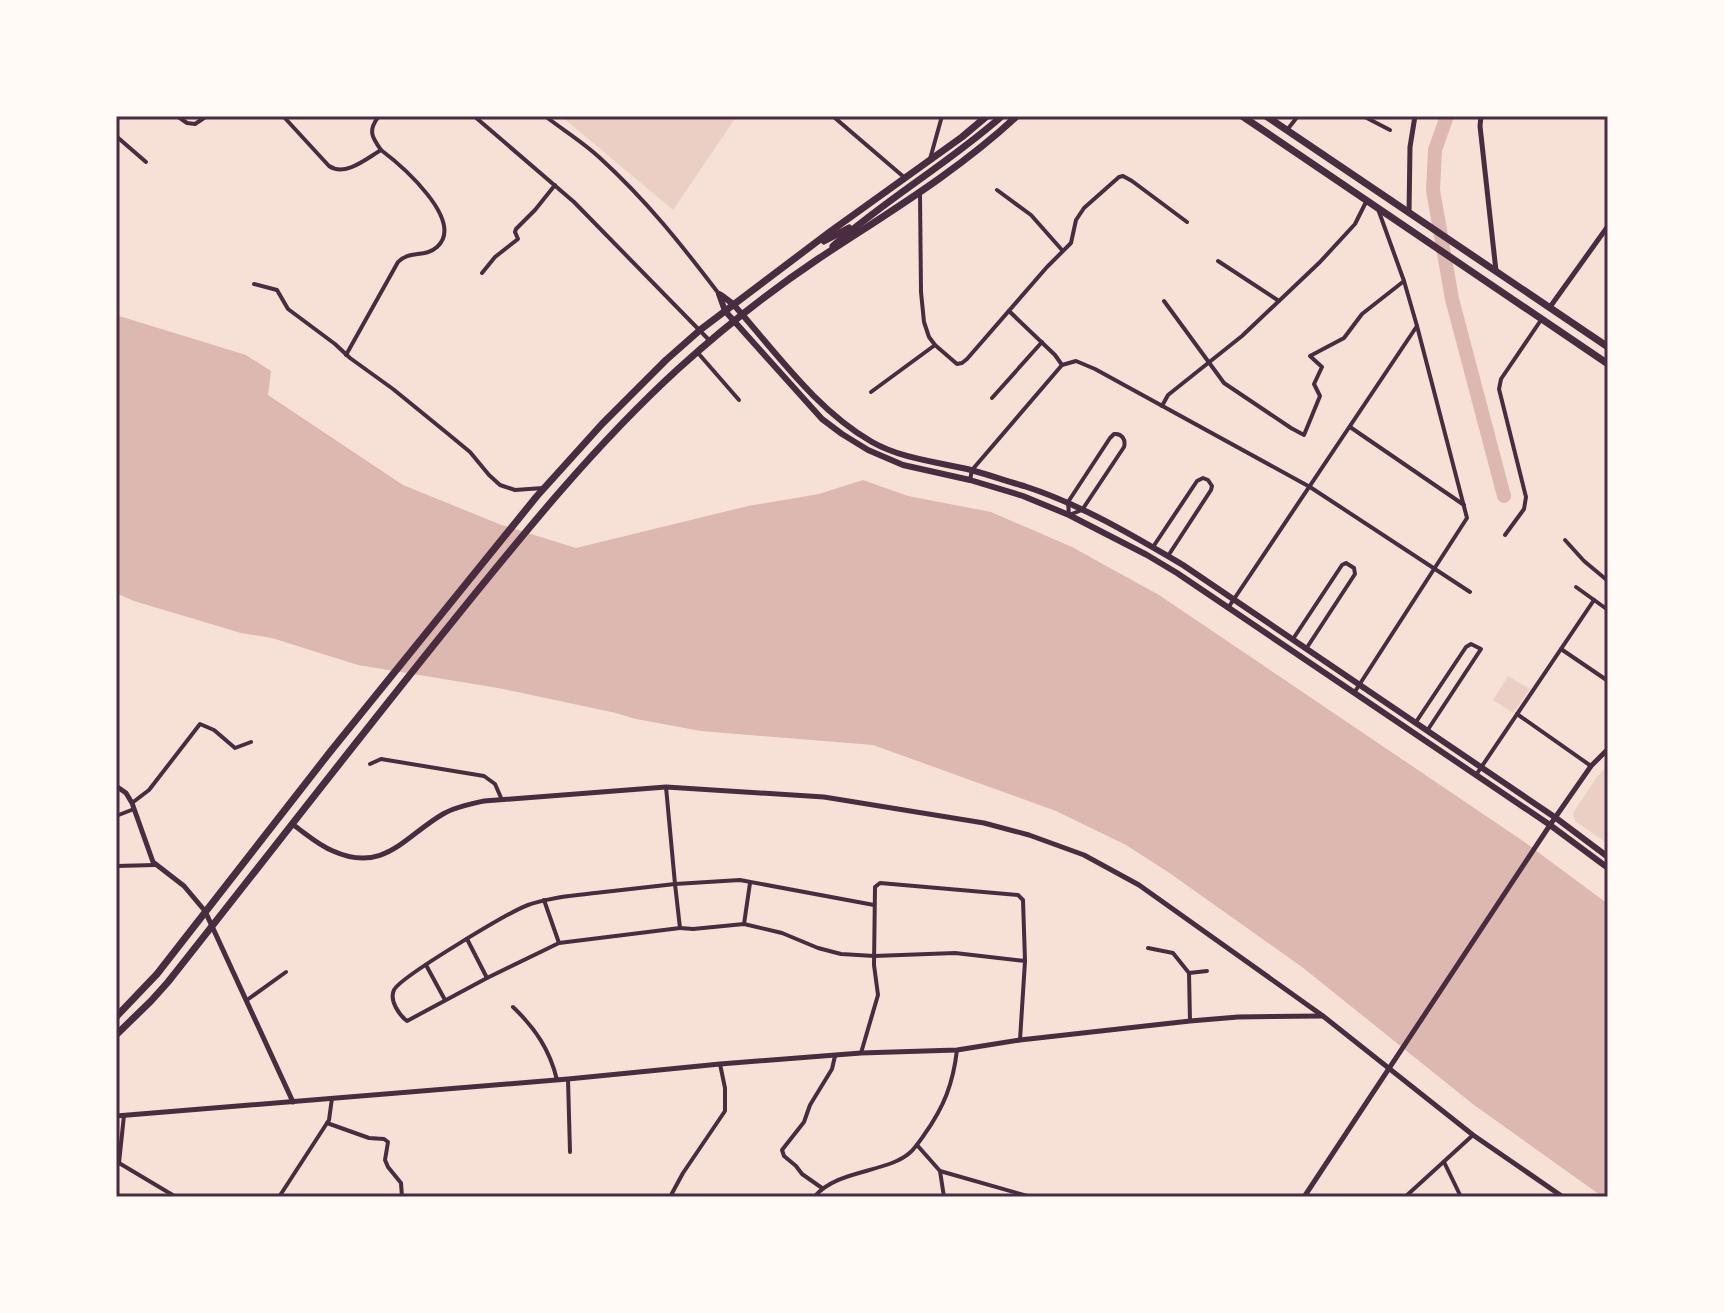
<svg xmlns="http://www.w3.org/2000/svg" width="1724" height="1313" font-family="Arial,sans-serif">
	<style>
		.green { fill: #ebcfc5 }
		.water { fill: #dcb8b0 }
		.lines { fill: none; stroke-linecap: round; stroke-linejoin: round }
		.river { stroke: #dcb8b0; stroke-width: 14 }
		.minor { stroke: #4a2c40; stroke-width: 4 }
		.tertiary { stroke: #4a2c40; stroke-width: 5 }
		.secondary { stroke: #4a2c40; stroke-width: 6 }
		.primary { stroke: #4a2c40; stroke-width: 7 }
		.trunk { stroke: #4a2c40; stroke-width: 7 }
		.neatline { fill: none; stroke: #4a2c40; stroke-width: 3 }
	</style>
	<rect width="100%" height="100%" fill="#f7e1d7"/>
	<g class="green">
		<path d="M561,116H737L673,210Z"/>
		<path d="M1508,676L1530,689L1513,713L1493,700Z"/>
		<path d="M1608,765V844L1575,821L1573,813L1597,777Z"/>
	</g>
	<path class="water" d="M116,315L246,355L271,371L268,395L403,485L499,524L576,548L748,506L819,494L863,480L908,496L991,512L1072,547L1159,595L1523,841L1608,904V1197H1603L1474,1105L1302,967L1171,874L1126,845L1056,811L873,745L701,731L636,719L616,713L498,688L358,665L272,638L241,633L134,601L116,593Z"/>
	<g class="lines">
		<path class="river" d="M1447,116L1435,150L1433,190L1452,299L1504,496"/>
		<g class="minor">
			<path d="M177,116L187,123L195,124L207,116"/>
			<path d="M283,116L329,166C345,177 366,159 381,150C401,165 466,221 437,247C425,258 409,250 398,262L346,355"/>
			<path d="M379,116C368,130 371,136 381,150"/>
			<path d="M474,116L574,202L710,341"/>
			<path d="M545,116C563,130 583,142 600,158C646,200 681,244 719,294"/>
			<path d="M1363,116L1390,130"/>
			<path d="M835,118L905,178"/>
			<path d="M1287,130L1298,116"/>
			<path d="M116,136L146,162"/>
			<path d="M930,159L942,116"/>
			<path d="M997,190L1031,215L1062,250"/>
			<path d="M920,194L921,292L924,322L929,337L935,345L957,364L962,363L967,359L1047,267L1071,243L1076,220L1084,208L1119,177L1123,176L1132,181L1187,222"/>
			<path d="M1218,261L1279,301"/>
			<path d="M482,273L495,257L518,239L515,232L516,229L535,210L555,185"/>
			<path d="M254,284L277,290L288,309L335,344L350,358L393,389L447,433L470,452L489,475L500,485L515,490L543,488"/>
			<path d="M1164,301L1224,383L1291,428L1304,435L1320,396L1314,384L1322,367L1310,356L1344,338L1362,314L1404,281"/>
			<path d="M1009,311L1055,355L1062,365"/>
			<path d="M698,353L739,400"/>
			<path d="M871,392L935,345"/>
			<path d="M992,398L1042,342"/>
			<path d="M1162,406L1168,395L1242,336L1320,262L1355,224L1367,200"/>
			<path d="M1350,427L1464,505"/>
			<path d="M1114,434C1122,433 1126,440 1124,447L1082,510L1069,515L1068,502L1110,438Z"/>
			<path d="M970,480L972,470L1062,365L1076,361L1095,369L1310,487L1470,592"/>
			<path d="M1505,535L1524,509L1526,497L1499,389L1501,379L1541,320"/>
			<path d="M1565,540L1584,561L1608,581"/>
			<path d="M1153,547L1197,481L1203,478L1208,480L1212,486L1211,490L1168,556"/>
			<path d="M1576,587L1608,610"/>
			<path d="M1228,608L1417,326"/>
			<path d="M1293,639L1342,565L1346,563L1354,568L1355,574L1306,649"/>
			<path d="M1561,649L1608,681"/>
			<path d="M1354,693L1467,518L1417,326L1404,281L1378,209"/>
			<path d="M1517,714L1591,766"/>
			<path d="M1416,722L1466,647L1471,644L1481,649L1427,731"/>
			<path d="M370,764L381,759L387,760L484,776L495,784L502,800"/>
			<path d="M1476,775L1594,600"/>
			<path d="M666,787L675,884C648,887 622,890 595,893C573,896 550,897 528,905C511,911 400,977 394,990C389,1000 399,1015 407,1021L487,978L559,943L680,928"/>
			<path d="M132,803L149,790L200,724L214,730L235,748L251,742"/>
			<path d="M116,816L134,809"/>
			<path d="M116,866L155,865"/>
			<path d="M544,900L559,943"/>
			<path d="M874,905L740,880L675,884L680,928L693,929L744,924L782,933L818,948L841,954L874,956L955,953L1025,961L1020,1040"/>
			<path d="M744,924L750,883"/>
			<path d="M467,939L487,978"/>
			<path d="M1148,948L1173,953L1189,973L1190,1021"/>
			<path d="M426,965L445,1000"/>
			<path d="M1189,973L1207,971"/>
			<path d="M247,1000L286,972"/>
			<path d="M513,1007C535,1028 550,1050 557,1080"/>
			<path d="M861,1053L878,995L874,965L875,887L880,883L1018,895L1023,900L1025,961"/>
			<path d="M568,1079L570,1152"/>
			<path d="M327,1123L369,1138L384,1139L388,1142L385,1160L388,1167L401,1183L402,1197"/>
			<path d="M917,1145L940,1171L1031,1197"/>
			<path d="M1444,1162L1461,1197"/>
			<path d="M119,1163L176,1197"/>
			<path d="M116,1166L119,1163L124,1115"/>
			<path d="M940,1171L944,1197"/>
			<path d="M822,1188L802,1174L796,1166L784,1156L782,1150L804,1122L810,1105L832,1069L835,1056"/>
			<path d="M279,1197L329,1120L332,1098"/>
			<path d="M670,1197L683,1173L725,1111V1088L720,1064"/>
			<path d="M814,1197C833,1175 866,1173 892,1163C910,1156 914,1149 924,1135C944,1107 953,1084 957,1050"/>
			<path d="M1405,1197L1473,1135"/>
		</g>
		<g class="tertiary">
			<path d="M1481,116L1480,126L1496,271"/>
			<path d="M1409,213L1410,147L1415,116"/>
			<path d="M1550,307L1608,226"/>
			<path d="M116,786L126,793L132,803L153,862L184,886L205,911L293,1102"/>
			<path d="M292,824C305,833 318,845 333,851C384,874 405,836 443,814C455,807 470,804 484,801L666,787L824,797L984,823L1029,835L1084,855L1139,885L1323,1016L1473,1135L1563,1197"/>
			<path d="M116,1116L568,1079L720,1064L861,1053L957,1050L1020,1040L1190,1021L1238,1017L1322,1016"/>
			<path d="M1304,1197L1550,825L1591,766L1608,749"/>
		</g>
		<g class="secondary">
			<path d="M719,294L725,311L734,321L822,419L842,434L868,450L903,465L970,480L1023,496L1069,515L1147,555L1177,573L1550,825L1608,868"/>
			<path d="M721,295L733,304C776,352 815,409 872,442C902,459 938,462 971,470C989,475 1007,481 1024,486C1080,504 1132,535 1183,565L1556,818L1608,857"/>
		</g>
		<g class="primary">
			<path d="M1242,116L1608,364"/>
			<path d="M1266,116L1608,347"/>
		</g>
		<g class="trunk">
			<path d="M824,241L849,228"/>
			<path d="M833,246C886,199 949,163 1002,116"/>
			<path d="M116,1017L157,974L330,752L537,496L602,424L666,360L700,330L831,231L962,137L987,116"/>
			<path d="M116,1035L151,1001L168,982C263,862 357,740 453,621C524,533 595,445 678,369C722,329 769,292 818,259C886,214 957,172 1017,116"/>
		</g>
	</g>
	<rect width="1724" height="1313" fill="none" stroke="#fffaf5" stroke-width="236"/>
	<rect x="118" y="118" width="1488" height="1077" class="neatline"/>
</svg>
